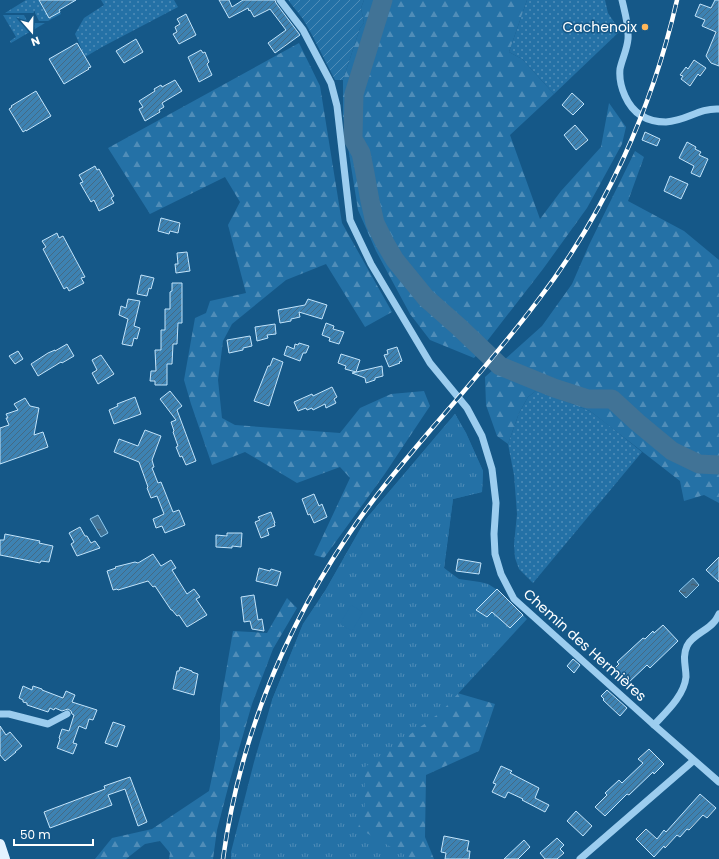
<svg xmlns="http://www.w3.org/2000/svg" width="719" height="859" font-family="Poppins,sans-serif">
	<style>
		.grass { fill: url(#grass-dots) }
		.forest { fill: url(#forest-firs) }
		.park { fill: url(#park-tufts) }
		.garden { fill: url(#garden-furrows) }
		.pitch { fill: #2471a6 }
		.water { fill: url(#water-ripples); stroke: #8ecbf2 }
		.lines { fill: none; stroke-linecap: round; stroke-linejoin: round }
		.river { stroke: #417396; stroke-width: 19 }
		.building { fill: url(#building-hatch); stroke: #c2e4fb }
		.minor { stroke: #9ccdef; stroke-width: 7 }
		.major { stroke: #e3f2ff; stroke-width: 10 }
		.rail-casing { stroke: #fff; stroke-width: 4.5 }
		.rail { stroke: #155888; stroke-width: 3; stroke-dasharray: 9; stroke-linecap: butt }
		.poi-dot { fill: #ffb759; stroke: #155888; stroke-width: 1.5 }
		.labels { text-anchor: middle; dominant-baseline: central; stroke-width: 3; stroke-linejoin: round; paint-order: stroke }
		.poi-label { font-size: 14px; fill: #fff; stroke: #155888; text-anchor: end }
		.street-label { font-size: 14px; fill: #fff; stroke: #155888 }
	</style>
	<defs>
		<pattern id="grass-dots" width="8" height="8" patternUnits="userSpaceOnUse"><rect width="8" height="8" fill="#2471a6"/><path d="M2 2h.1M6 6h.1" fill="none" stroke="#508db8" stroke-width="1.8" stroke-linecap="round"/></pattern>
		<pattern id="forest-firs" width="22" height="20" patternUnits="userSpaceOnUse"><rect width="22" height="20" fill="#2471a6"/><path d="M5 1l3.5 6h-7zM16 11l3.5 6h-7z" fill="#508db8"/></pattern>
		<pattern id="park-tufts" width="24" height="20" patternUnits="userSpaceOnUse"><rect width="24" height="20" fill="#2471a6"/><path d="M3 7l-1-3M5 7V3M7 7l1-3M15 17l-1-3M17 17v-4M19 17l1-3" fill="none" stroke="#508db8"/></pattern>
		<pattern id="garden-furrows" width="10" height="10" patternUnits="userSpaceOnUse"><rect width="10" height="10" fill="#2471a6"/><path d="M-1 1l2-2M0 10L10 0M9 11l2-2" fill="none" stroke="#508db8"/></pattern>
		<pattern id="water-ripples" width="26" height="14" patternUnits="userSpaceOnUse"><rect width="26" height="14" fill="#417396"/><path d="M2 4q2-2 4 0t4 0M15 11q2-2 4 0t4 0" fill="none" stroke="#485c6a"/></pattern>
		<pattern id="building-hatch" width="6" height="6" patternUnits="userSpaceOnUse"><rect width="6" height="6" fill="#3d82b2"/><path d="M-1 1l2-2M0 6l6-6M5 7l2-2" fill="none" stroke="#446a84"/></pattern>
	</defs>
	<rect width="100%" height="100%" fill="#155888"/>
	<g class="grass">
		<path d="M26,0H39L42,5L41,6L43,9H44L49,18L60,12L61,14L48,21H39L35,13H5Z"/>
		<path d="M101,0H174L178,7L102,47L85,57L75,34L84,18L104,5Z"/>
		<path d="M527,0H605L608,13L620,31L554,94L522,59L509,52Z"/>
		<path d="M3,15H24L28,23H45L11,43L10,41L16,37Z"/>
		<path d="M537,390L590,411L611,427L642,452L533,583L519,569L515,558L514,544L517,514L514,475L508,444L519,413L528,397Z"/>
	</g>
	<g class="forest">
		<path d="M364,0H527L509,52L522,59L554,94L510,135L540,219L561,191L601,147L609,103L626,127L622,144L587,208L543,269L474,358L430,340L410,314L376,251L358,210L343,116V80L360,28L364,23L361,8Z"/>
		<path d="M299,43L320,86L342,223L392,312L365,327L326,264L286,280L232,324L223,341L218,380L222,418L235,425L340,433L360,408L391,394L424,391L430,406L384,475L324,558L314,555L350,478L340,467L297,483L245,452L212,465L191,404L184,380L195,318L206,313L210,301L246,293L228,225L240,202L225,177L150,214L108,148Z"/>
		<path d="M635,151L644,157L628,201L684,231L719,260V503L704,495L684,501L680,481L590,411L537,390L528,397L519,413L508,444L497,436L486,405L485,377L542,326L572,284L589,245Z"/>
		<path d="M455,414L466,433L483,471L482,492L453,499L444,568L467,593L447,690L495,704L479,751L426,775L425,837L434,859H378L272,700L303,624L325,591L366,519Z"/>
		<path d="M287,598L297,608L273,649L252,704L230,780L217,830L213,859H169L170,853L160,841L145,844L126,859H95L112,838L152,829L209,791L220,739V706L233,631L267,633Z"/>
	</g>
	<path class="park" d="M455,414L466,433L483,471L482,492L453,499L444,568L459,579L480,582L488,584L496,589L527,619L441,712L365,767V806L358,828L412,859H231V852L254,762L272,700L303,624L325,591L366,519Z"/>
	<path class="garden" d="M288,0H364L361,8L364,23L360,28L343,80H335L312,35L303,19Z"/>
	<path class="pitch" d="M351,605L363,612L352,631L340,624Z"/>
	<g class="water">
		<path d="M98,515L108,533L101,537L90,519Z"/>
		<path d="M693,578L699,585L686,598L679,591Z"/>
	</g>
	<g class="lines">
		<path class="river" d="M383,0L354,94L353,139L361,153L365,173L370,201L375,223L385,243L395,260L426,298L459,327L500,366L554,388L588,399H612L637,422L672,451L699,464L719,465"/>
	</g>
	<g class="building">
		<path d="M39,0H76L59,10L60,12L49,18Z"/>
		<path d="M219,0H229L232,7L243,0H275L276,3L300,35L275,53L268,43L286,30L270,9L254,17L250,10L249,11L248,8L229,18Z"/>
		<path d="M715,0H719V66L711,63L706,56L716,32L702,26L705,20L695,16L700,4L711,8Z"/>
		<path d="M186,14L196,35L179,44L173,34L177,32L175,27L180,24L177,19Z"/>
		<path d="M136,39L143,52L124,63L116,51Z"/>
		<path d="M77,43L91,67L88,68L89,69L64,84L49,59Z"/>
		<path d="M201,50L203,53L205,52L209,62L207,64L212,75L199,82L188,57Z"/>
		<path d="M694,60L706,68L700,76L698,74L690,86L681,79L683,76L680,75L686,67L688,69Z"/>
		<path d="M175,80L182,91L162,103L164,107L159,110L160,112L145,121L139,109L143,107L139,101L155,91L154,89L161,85L162,87Z"/>
		<path d="M36,91L51,116L26,131V130L23,132L9,109L12,107L11,106Z"/>
		<path d="M572,93L584,104L573,115L562,105Z"/>
		<path d="M575,125L588,140L576,150L564,135Z"/>
		<path d="M645,132L660,139L657,146L642,140Z"/>
		<path d="M687,142L696,147L695,149L701,152L699,155L708,159L700,177L691,173L694,166L679,158Z"/>
		<path d="M95,166L97,170L99,169L114,196L111,198L114,203L99,211L94,200L91,202L80,183L83,182L79,175Z"/>
		<path d="M670,176L688,184L681,199L664,191Z"/>
		<path d="M161,218L180,223L178,233L170,231L169,234L158,231Z"/>
		<path d="M57,233L59,238L63,236L85,277L81,278L84,283L69,291L67,287L64,289L43,249L46,247L42,241Z"/>
		<path d="M187,252L190,271L176,273L175,264H178L177,253Z"/>
		<path d="M141,275L154,278L151,289L149,288L147,296L137,294Z"/>
		<path d="M172,283H182V323H178L177,344H173L172,364H167V385H155V381H150L151,371H156L155,350H161V330H165V309H170V292L172,291Z"/>
		<path d="M128,299L140,301L134,326L140,328L137,339L134,338L132,346L122,344L128,319L119,315L121,306L126,308Z"/>
		<path d="M308,299L327,305L322,319L299,312L300,317L291,319V321L280,323L278,310L305,305Z"/>
		<path d="M326,323L334,326L333,329L344,332L339,344L329,341L330,338L322,335Z"/>
		<path d="M275,324L276,334L267,335L268,338L257,341L255,327Z"/>
		<path d="M250,336L252,346L243,348V350L229,353L227,340Z"/>
		<path d="M299,343L309,346L306,353H303L300,361L284,355L287,346L294,349L295,344L298,345Z"/>
		<path d="M67,344L74,356L62,363L61,362L38,376L31,364L48,353L55,350V351Z"/>
		<path d="M397,347L402,361L399,362L400,363L389,367L384,355L388,354L387,350Z"/>
		<path d="M18,351L23,359L15,364L9,356Z"/>
		<path d="M341,354L360,360L356,372L345,369L346,366L338,363Z"/>
		<path d="M101,355L114,374L98,384L92,373L97,370L92,360Z"/>
		<path d="M273,358L283,362L269,406L254,401L268,366H270Z"/>
		<path d="M382,366L383,376L375,378V380L366,383L365,378L352,373Z"/>
		<path d="M332,387L337,397L334,399L336,403L326,408L325,404L313,410L312,408L307,410L306,408L298,411L294,402L312,394L313,396Z"/>
		<path d="M170,391L182,406L177,410L196,461L186,465L182,456L180,457L176,447L178,446L173,432L174,431L171,422L176,420L160,399Z"/>
		<path d="M135,397L141,414L114,424L109,410L118,406L117,404Z"/>
		<path d="M25,398L30,406L39,408L34,435L43,432L48,447L0,464V428L9,425L6,418H8L6,414L18,410L14,404Z"/>
		<path d="M145,430L161,436L152,460L154,467L152,468L158,483L161,482L173,512L179,510L185,525L165,533L162,526L156,528L153,519L164,514L157,496L151,498L147,488L148,487L139,462L114,452L119,439L138,446Z"/>
		<path d="M314,494L319,506L322,504L327,517L314,523L310,514L308,515L302,499Z"/>
		<path d="M271,512L275,523H274L275,526L267,529L269,535L261,538L255,522L260,520L258,517Z"/>
		<path d="M80,527L85,536H87L91,543L95,541L100,548L77,556L71,544L74,542L69,533Z"/>
		<path d="M227,533H242L241,547L232,546V548L216,547V535L227,536Z"/>
		<path d="M5,534L40,541L39,543L53,546L49,562L41,561L40,563L0,555V540H4Z"/>
		<path d="M153,554L161,566L171,560L176,568L172,570L187,594L194,589L200,597L196,599L207,615L187,627L179,615L177,616L172,610H171L155,586L153,587L148,581L118,590L117,589L113,590L107,571L116,568L115,567L135,562L138,563Z"/>
		<path d="M719,557V582L706,570Z"/>
		<path d="M458,559L481,563L479,574L456,571Z"/>
		<path d="M259,568L270,571L271,569L281,572L277,586L256,581Z"/>
		<path d="M497,589L523,615L510,628L492,612L487,617L476,610Z"/>
		<path d="M254,595L258,620L262,619L264,631L252,629L250,621L244,622L241,597Z"/>
		<path d="M663,625L678,641L650,668L647,665L627,684L613,670L619,664L617,662L643,638L645,639L653,631L654,633Z"/>
		<path d="M573,659L580,665L574,673L567,666Z"/>
		<path d="M180,667L192,671V672L198,674L194,695L173,689L177,671H179Z"/>
		<path d="M23,686L32,690L33,686L42,689V690L63,698L66,691L75,695L72,702L97,710L93,720L89,719L86,729L79,726L73,743L77,744L73,754L57,748L60,739L59,738L62,729L69,731L74,715L72,714L71,711L68,709L62,711L55,708L54,710L50,708L48,712L27,705V703L23,702V700L19,698Z"/>
		<path d="M607,690L627,708L620,716L603,700L604,699L601,696Z"/>
		<path d="M113,722L125,726L117,747L105,743Z"/>
		<path d="M0,726L6,735L10,732L22,746L15,752H16L5,761L0,755Z"/>
		<path d="M649,749L664,764L654,774L653,772L629,795L627,794L605,816L595,807L607,795L605,793L619,780L622,783L643,763L638,759Z"/>
		<path d="M501,766L512,771L510,773L539,788L535,798L549,805L545,812L522,800L523,799L508,792L505,798L492,792L496,784L493,783Z"/>
		<path d="M130,777L147,822L138,826L125,789L108,795L112,805L50,828L44,812L105,789L104,786Z"/>
		<path d="M700,794L716,808L707,818L703,815L689,830L687,829L680,837L677,835L665,848L664,846L654,857L636,839L646,829L657,839L664,830L666,832Z"/>
		<path d="M576,811L592,826L583,836L567,821Z"/>
		<path d="M444,836L469,841L467,851H470L469,859H445L446,853L441,852Z"/>
		<path d="M557,838L564,845L560,849L564,853L557,859H545L540,853Z"/>
		<path d="M524,840L530,847L518,859H504Z"/>
	</g>
	<g class="lines">
		<g class="minor">
			<path d="M280,0L303,30L331,83L337,106L350,220L371,264L430,363L467,408L482,436L492,469L496,503L494,534L495,554L501,574L514,599L654,725L719,782"/>
			<path d="M622,0C625,13 629,26 628,39C627,50 622,59 620,69C619,79 621,87 625,96C633,114 647,122 666,122C687,121 698,108 719,109"/>
			<path d="M0,714H9L48,724L67,714"/>
			<path d="M654,725C666,712 684,696 686,677C686,666 682,657 687,646C692,635 707,631 714,622C716,620 718,616 719,614"/>
			<path d="M580,859L693,761"/>
		</g>
		<path class="major" d="M0,844L5,859"/>
		<defs>
			<path id="rail" d="M223,859C239,742 283,632 349,534C373,498 401,465 428,433C465,390 502,348 536,303C605,214 652,109 677,0"/>
		</defs>
		<use href="#rail" class="rail-casing"/>
		<use href="#rail" class="rail"/>
	</g>
	<circle class="poi-dot" cx="645" cy="27" r="4"/>
	<g class="labels">
		<g class="poi-label">
			<text x="637" y="27">Cachenoix</text>
		</g>
		<g class="street-label">
			<text transform="translate(585 645) rotate(42)">Chemin des Hermières</text>
		</g>
	</g>
	<g transform="translate(32 32) rotate(160)" stroke="#155888" stroke-width="3" paint-order="stroke">
	<path d="M0-3L7 15L0 10L-7 15Z" fill="#ffffff"/>
	<text y="-6" font-size="11" font-weight="bold" text-anchor="middle" fill="#ffffff">N</text>
	</g>
	<path d="M14 839v6h79v-6" fill="none" stroke="#ffffff" stroke-width="2"/>
	<text x="20" y="839" font-size="12" fill="#ffffff" stroke="#155888" stroke-width="3" paint-order="stroke">50 m</text>
</svg>
